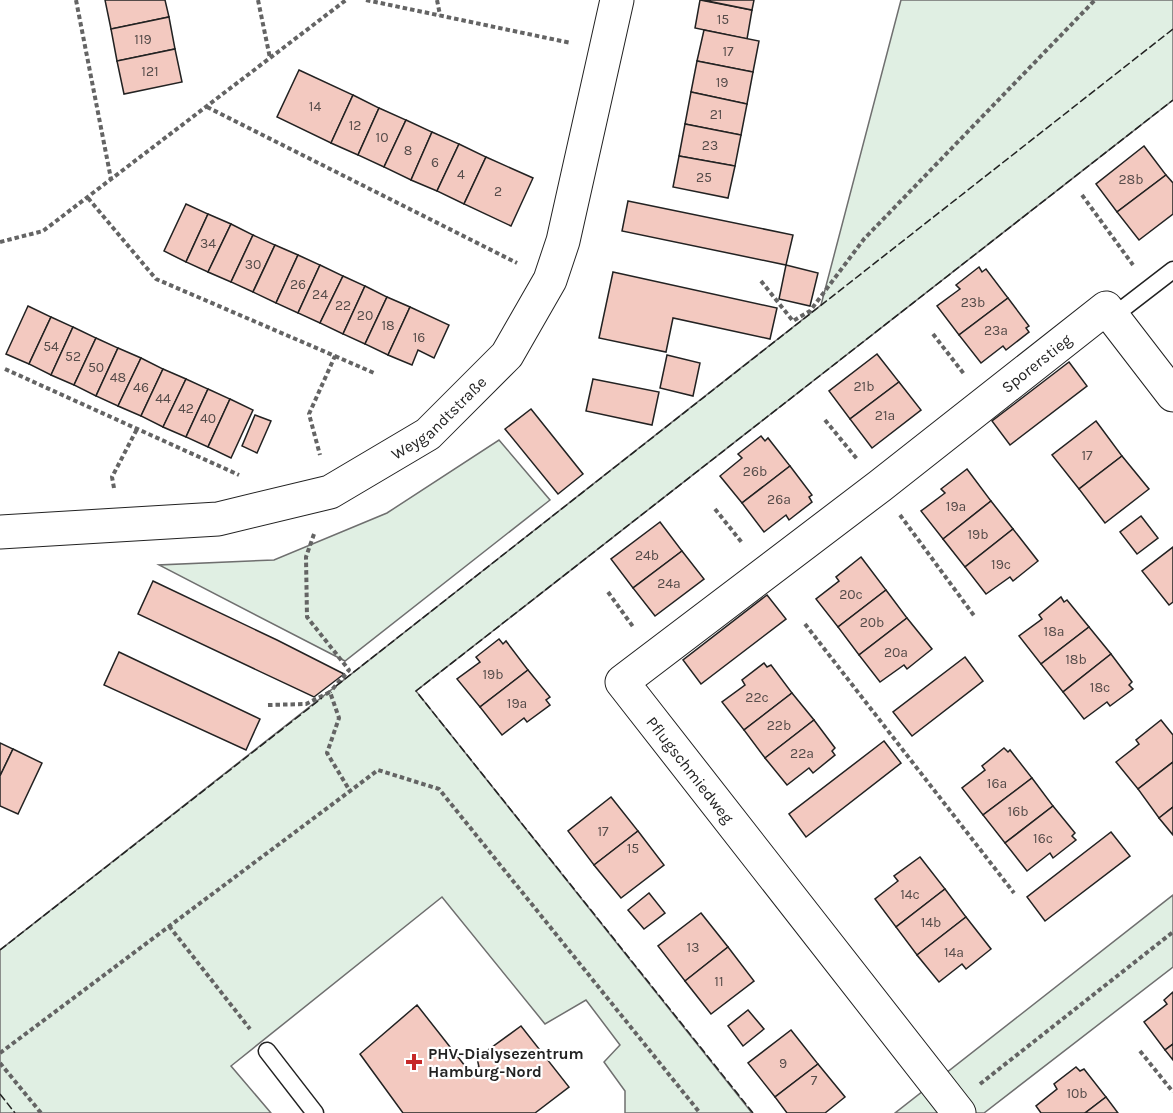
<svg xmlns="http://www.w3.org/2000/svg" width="1173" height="1113" font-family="Karla,sans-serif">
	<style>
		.green { fill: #e0efe3; stroke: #6f6f6f; stroke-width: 1.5 }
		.building { fill: #f3c9c0; stroke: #222; stroke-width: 1.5 }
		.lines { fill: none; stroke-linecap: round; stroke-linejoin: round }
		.service-casing { stroke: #222; stroke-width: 19 }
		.minor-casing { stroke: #222; stroke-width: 35 }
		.path { stroke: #646464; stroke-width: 4; stroke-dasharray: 4.5 3; stroke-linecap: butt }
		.service { stroke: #fff; stroke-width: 16 }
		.minor { stroke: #fff; stroke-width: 33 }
		.fence { stroke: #222; stroke-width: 1.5; stroke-dasharray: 8 3; stroke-linecap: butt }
		.poi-dot { fill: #c62828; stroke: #fff; stroke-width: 2 }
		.labels { text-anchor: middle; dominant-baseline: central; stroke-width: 4.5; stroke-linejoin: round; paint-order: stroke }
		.number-label { font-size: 14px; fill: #564c4a }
		.street-label { font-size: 16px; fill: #222; stroke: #fff }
		.poi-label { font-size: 16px; font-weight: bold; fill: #222; stroke: #fff; text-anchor: start }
	</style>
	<rect width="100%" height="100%" fill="#fff"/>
	<g class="green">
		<path d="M901,0H1173V100L416,691L752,1113H625V1091L604,1062L620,1045L586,1000L545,1024L442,897L231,1066L271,1113H0V950L821,305Z"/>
		<path d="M499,440L550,500L345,661L159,565L274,560L387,513Z"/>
		<path d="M1173,895V967L984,1113H895Z"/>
	</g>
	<g class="building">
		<path d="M105,0H165L169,17L111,29Z"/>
		<path d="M700,0L752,10L747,39L695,28Z"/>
		<path d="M703,0H754L752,10Z"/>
		<path d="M169,17L175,49L117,61L111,29Z"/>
		<path d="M704,30L759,41L753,72L697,61Z"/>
		<path d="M175,49L182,82L124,94L117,61Z"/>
		<path d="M697,61L753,72L747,104L691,92Z"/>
		<path d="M299,70L353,95L331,143L277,117Z"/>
		<path d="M691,92L747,104L741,135L685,124Z"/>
		<path d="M353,95L379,108L358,155L331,143Z"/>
		<path d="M379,108L406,120L384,167L358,155Z"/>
		<path d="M406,120L432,132L411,180L384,167Z"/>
		<path d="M685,124L741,135L735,166L679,156Z"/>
		<path d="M432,132L459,144L437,191L411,180Z"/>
		<path d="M459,144L486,157L464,204L437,191Z"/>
		<path d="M1144,146L1166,175L1117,212L1096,184Z"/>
		<path d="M679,156L735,166L728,198L673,187Z"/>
		<path d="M486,157L533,178L511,226L464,204Z"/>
		<path d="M1166,175L1173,183V214L1139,240L1117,212Z"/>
		<path d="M628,201L793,235L786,265L622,231Z"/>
		<path d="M186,204L208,214L186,262L164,251Z"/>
		<path d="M208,214L231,224L208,272L186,262Z"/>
		<path d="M231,224L253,235L231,282L208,272Z"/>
		<path d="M253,235L275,245L253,292L231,282Z"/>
		<path d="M275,245L298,255L276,303L253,292Z"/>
		<path d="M298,255L320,265L298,313L276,303Z"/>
		<path d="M320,265L343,276L320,323L298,313Z"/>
		<path d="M786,265L818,273L810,306L779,299Z"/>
		<path d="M979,267L982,272L986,269L1008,298L959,335L937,306L960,289L956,285Z"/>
		<path d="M613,272L777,308L770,339L673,318L666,352L599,338Z"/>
		<path d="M343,276L365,286L343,334L320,323Z"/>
		<path d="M365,286L387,297L365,344L343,334Z"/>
		<path d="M387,297L410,307L388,355L365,344Z"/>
		<path d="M1008,298L1029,326L1026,328L1029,332L1006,350L1003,346L981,363L959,335Z"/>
		<path d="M28,306L51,317L29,364L6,354Z"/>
		<path d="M410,307L449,325L434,358L418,350L412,365L388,355Z"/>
		<path d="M51,317L73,327L51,375L29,364Z"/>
		<path d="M73,327L96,338L74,385L51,375Z"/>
		<path d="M96,338L118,348L96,396L74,385Z"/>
		<path d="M118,348L141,358L118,406L96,396Z"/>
		<path d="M877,354L899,382L850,419L829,391Z"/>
		<path d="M667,355L700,363L693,396L660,388Z"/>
		<path d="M141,358L163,369L141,416L118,406Z"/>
		<path d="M1069,362L1087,386L1010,445L992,421Z"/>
		<path d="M163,369L186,379L163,427L141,416Z"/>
		<path d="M186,379L208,389L186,437L163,427Z"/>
		<path d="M593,379L659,392L652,425L586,411Z"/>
		<path d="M899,382L921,410L872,448L850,419Z"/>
		<path d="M208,389L230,399L208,447L186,437Z"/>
		<path d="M230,399L253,410L231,458L208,447Z"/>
		<path d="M531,409L583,474L558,494L505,429Z"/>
		<path d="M255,415L271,421L257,453L242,446Z"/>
		<path d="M1096,421L1122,456L1079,489L1052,455Z"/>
		<path d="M761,436L765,441L768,438L790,466L742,503L720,476L742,458L738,454Z"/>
		<path d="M1122,456L1149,489L1105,523L1079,489Z"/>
		<path d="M790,466L812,495L809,497L812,502L789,520L786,515L764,532L742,503Z"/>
		<path d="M967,469L991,501L943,539L921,511L945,493L941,489Z"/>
		<path d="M991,501L1013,529L965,567L943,539Z"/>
		<path d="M1141,516L1158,538L1137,554L1120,532Z"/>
		<path d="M660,522L682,551L633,588L611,559Z"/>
		<path d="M1013,529L1038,561L1013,581L1010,577L986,594L965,567Z"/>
		<path d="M1173,547V602L1169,605L1142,571Z"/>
		<path d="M682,551L704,579L655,616L633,588Z"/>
		<path d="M861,557L886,590L838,627L816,599L839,581L836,577Z"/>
		<path d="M153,581L277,640L344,674L314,697L138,614Z"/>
		<path d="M886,590L907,618L859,655L838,627Z"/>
		<path d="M767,595L786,619L701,684L683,660Z"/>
		<path d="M1061,597L1064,602L1067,600L1089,627L1041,664L1019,636L1042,619L1039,615Z"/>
		<path d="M907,618L932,649L907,669L904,665L880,682L859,655Z"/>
		<path d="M1089,627L1111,654L1063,692L1041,664Z"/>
		<path d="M499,639L503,644L506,641L528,670L480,707L457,679L480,662L476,657Z"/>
		<path d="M119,652L260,719L246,750L104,685Z"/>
		<path d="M1111,654L1132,682L1129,685L1133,689L1110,706L1107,702L1084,719L1063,692Z"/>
		<path d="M965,657L983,681L912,736L893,712Z"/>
		<path d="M764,663L767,667L771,665L792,693L744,730L722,702L745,685L742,680Z"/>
		<path d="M528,670L550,697L546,700L550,705L527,722L524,718L502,735L480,707Z"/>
		<path d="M792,693L814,720L765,758L744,730Z"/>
		<path d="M814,720L835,748L832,751L835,755L813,773L809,768L787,785L765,758Z"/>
		<path d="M1161,720L1173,735V762L1138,789L1116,762L1139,744L1136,740Z"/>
		<path d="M884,741L901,763L806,837L789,814Z"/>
		<path d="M0,743L13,749L0,776Z"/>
		<path d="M1004,748L1008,752L1010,750L1032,778L983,815L962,788L985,770L982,766Z"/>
		<path d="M13,749L42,763L18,814L0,806V776Z"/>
		<path d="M1173,762V807L1159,818L1138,789Z"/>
		<path d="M1032,778L1053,806L1005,843L983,815Z"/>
		<path d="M611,797L638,831L594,865L568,831Z"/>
		<path d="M1053,806L1075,833L1072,836L1076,840L1053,858L1050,853L1027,871L1005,843Z"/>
		<path d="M1173,807V835L1159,818Z"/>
		<path d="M638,831L664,865L621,898L594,865Z"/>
		<path d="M1111,832L1130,856L1045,921L1027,897Z"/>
		<path d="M920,857L945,889L896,927L875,899L898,881L894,876Z"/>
		<path d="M945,889L966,917L917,955L896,927Z"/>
		<path d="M649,893L665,913L644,929L628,910Z"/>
		<path d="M701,913L728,947L685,981L658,946Z"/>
		<path d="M966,917L991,949L966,969L962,964L939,982L917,955Z"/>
		<path d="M728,947L754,981L711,1014L685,981Z"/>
		<path d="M1173,992V1044L1165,1050L1144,1022L1167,1004L1164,1000Z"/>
		<path d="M417,1005L469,1071L479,1067L477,1058L521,1026L569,1087L535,1113H403L360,1054Z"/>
		<path d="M748,1010L764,1029L743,1046L728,1026Z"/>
		<path d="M791,1030L818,1064L775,1097L748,1063Z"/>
		<path d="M1173,1044V1060L1165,1050Z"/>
		<path d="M818,1064L845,1097L825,1113H787L775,1097Z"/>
		<path d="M1076,1067L1080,1071L1084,1069L1106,1097L1085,1113H1041L1036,1106L1057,1089L1054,1084Z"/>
		<path d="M1106,1097L1118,1113H1085Z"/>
	</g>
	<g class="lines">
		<defs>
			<g id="service">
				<path d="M1112,317L1173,270"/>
				<path d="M267,1051L315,1113"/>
			</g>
			<g id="minor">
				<path id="s1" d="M0,532L218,519L330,492L428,434L507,355L550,280L563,241L617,0"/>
				<path id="s2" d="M959,1113L622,682L880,486L1106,308L1173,395"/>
			</g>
		</defs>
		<use href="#service" class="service-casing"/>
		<use href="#minor" class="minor-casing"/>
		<g class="path">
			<path d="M76,0L111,179"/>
			<path d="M258,0L270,58"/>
			<path d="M366,0L571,43"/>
			<path d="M437,0L440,15"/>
			<path d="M207,107L517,263"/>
			<path d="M1082,195L1133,265"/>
			<path d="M88,198L156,279L335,356L309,414L320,455"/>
			<path d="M0,242L43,231L346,0"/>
			<path d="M761,281L793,321L810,311L864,239L1095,0"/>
			<path d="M933,334L964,374"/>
			<path d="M335,356L374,373"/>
			<path d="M5,369L239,475"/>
			<path d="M825,420L857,459"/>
			<path d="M114,488L112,477L137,429"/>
			<path d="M715,509L743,544"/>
			<path d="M900,515L975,617"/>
			<path d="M314,534L306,557L307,617L349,670L330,692"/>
			<path d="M608,592L634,628"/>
			<path d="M805,624L1014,893"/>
			<path d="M268,705L306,704L330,692L339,718L327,753L350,791"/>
			<path d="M169,926L250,1029"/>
			<path d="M1140,1051L1173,1092"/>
			<path d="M0,1053L378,770L439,789L700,1113"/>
			<path d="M0,1063L41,1113"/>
			<path d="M980,1084L1173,932"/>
		</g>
		<use href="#service" class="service"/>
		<use href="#minor" class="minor"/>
		<g class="fence">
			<path d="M336,686L1173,29"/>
			<path d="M0,950L322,698"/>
			<path d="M0,1094L15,1113"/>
			<path d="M753,1113L416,691L1173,100"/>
		</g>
	</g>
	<path class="poi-dot" d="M411 1053h6v6h6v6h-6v6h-6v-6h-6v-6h6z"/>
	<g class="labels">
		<g class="number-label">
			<text x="723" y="19">15</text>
			<text x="143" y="39">119</text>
			<text x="728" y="51">17</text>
			<text x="150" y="71">121</text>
			<text x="722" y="82">19</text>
			<text x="315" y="106">14</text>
			<text x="716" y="114">21</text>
			<text x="355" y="125">12</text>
			<text x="382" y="137">10</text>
			<text x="710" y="145">23</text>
			<text x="408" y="150">8</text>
			<text x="435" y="162">6</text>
			<text x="461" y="174">4</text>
			<text x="704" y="177">25</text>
			<text x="1131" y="179">28b</text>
			<text x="498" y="191">2</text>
			<text x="208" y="243">34</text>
			<text x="253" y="264">30</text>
			<text x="298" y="284">26</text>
			<text x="320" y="294">24</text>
			<text x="973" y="302">23b</text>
			<text x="343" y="305">22</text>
			<text x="365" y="315">20</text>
			<text x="388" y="325">18</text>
			<text x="996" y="330">23a</text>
			<text x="419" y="337">16</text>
			<text x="51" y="346">54</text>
			<text x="73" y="356">52</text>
			<text x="96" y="367">50</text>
			<text x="118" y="377">48</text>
			<text x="864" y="386">21b</text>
			<text x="141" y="387">46</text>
			<text x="163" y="398">44</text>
			<text x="186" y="408">42</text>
			<text x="885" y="415">21a</text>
			<text x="208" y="418">40</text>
			<text x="1087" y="455">17</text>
			<text x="755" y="471">26b</text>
			<text x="779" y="499">26a</text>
			<text x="956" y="506">19a</text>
			<text x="978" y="534">19b</text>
			<text x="647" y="555">24b</text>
			<text x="1001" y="564">19c</text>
			<text x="669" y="583">24a</text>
			<text x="851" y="594">20c</text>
			<text x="872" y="622">20b</text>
			<text x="1054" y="631">18a</text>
			<text x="896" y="652">20a</text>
			<text x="1076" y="659">18b</text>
			<text x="493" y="674">19b</text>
			<text x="1100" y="687">18c</text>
			<text x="757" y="697">22c</text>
			<text x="517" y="703">19a</text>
			<text x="779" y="725">22b</text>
			<text x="802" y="753">22a</text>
			<text x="997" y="783">16a</text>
			<text x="1018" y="811">16b</text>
			<text x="603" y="831">17</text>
			<text x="1043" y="838">16c</text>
			<text x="633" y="848">15</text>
			<text x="910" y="894">14c</text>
			<text x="931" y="922">14b</text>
			<text x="693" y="947">13</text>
			<text x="954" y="952">14a</text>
			<text x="719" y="981">11</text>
			<text x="783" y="1063">9</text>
			<text x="814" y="1080">7</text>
			<text x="1077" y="1093">10b</text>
		</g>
		<g class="street-label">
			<text stroke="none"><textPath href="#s2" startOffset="1070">Sporerstieg</textPath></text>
			<text stroke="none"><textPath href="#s1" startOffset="466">Weygandtstraße</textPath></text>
			<text transform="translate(690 770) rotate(52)">Pflugschmiedweg</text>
		</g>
		<g class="poi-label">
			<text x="428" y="1053">PHV-Dialysezentrum<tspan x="428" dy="18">Hamburg-Nord</tspan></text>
		</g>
	</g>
</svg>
